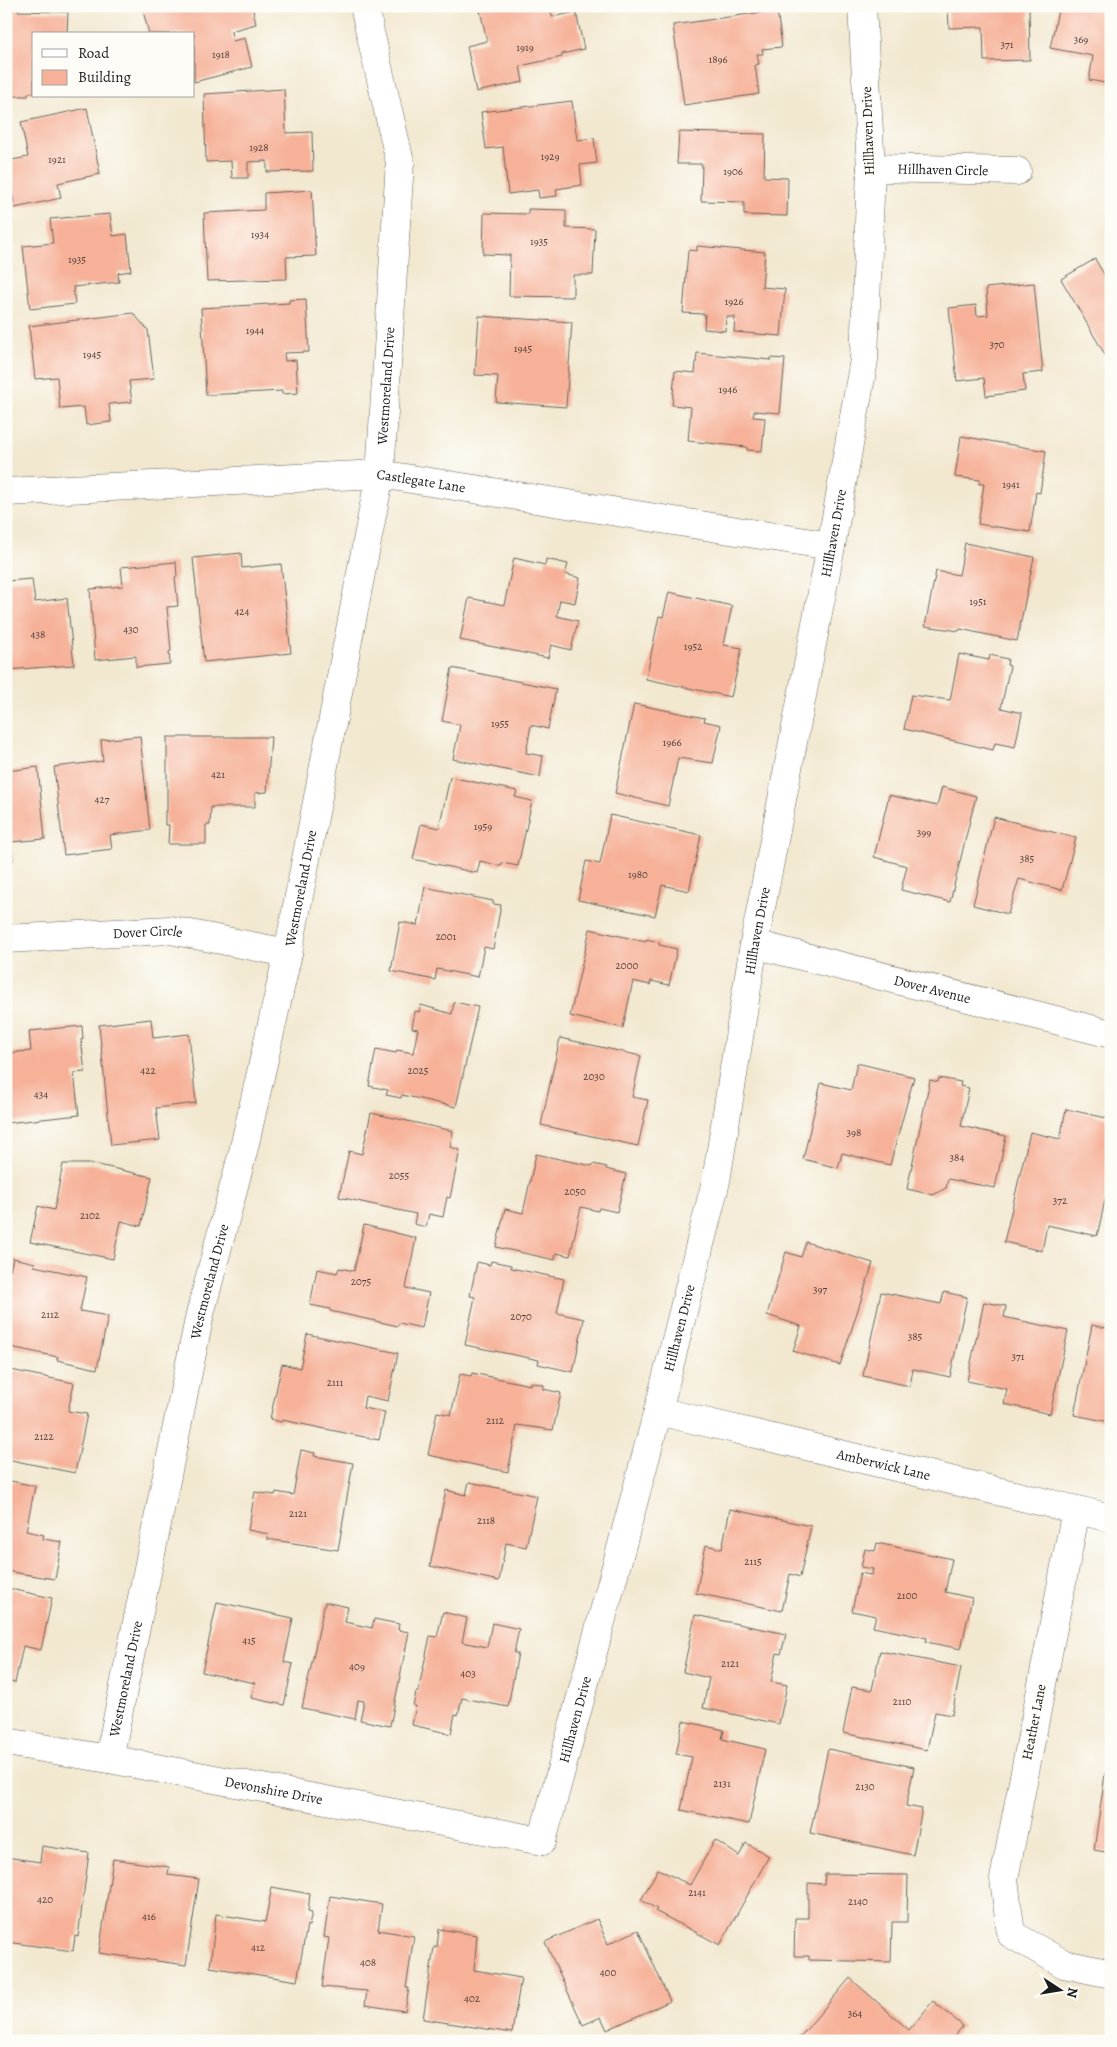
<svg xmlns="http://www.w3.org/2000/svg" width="1117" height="2047" font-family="Alegreya,serif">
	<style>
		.building { fill: #f6b198 }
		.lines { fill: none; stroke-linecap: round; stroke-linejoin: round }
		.minor-casing { stroke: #67635b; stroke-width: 29 }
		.tertiary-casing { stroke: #67635b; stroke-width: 29 }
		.minor { stroke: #fff; stroke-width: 28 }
		.tertiary { stroke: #fff; stroke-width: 28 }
		.labels { text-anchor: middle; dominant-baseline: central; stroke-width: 4; stroke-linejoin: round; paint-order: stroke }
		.number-label { font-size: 11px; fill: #52413b }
		.street-label { font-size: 14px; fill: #1c1c1c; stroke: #fdfcf7 }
	</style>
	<rect width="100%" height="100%" fill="#fdfcf7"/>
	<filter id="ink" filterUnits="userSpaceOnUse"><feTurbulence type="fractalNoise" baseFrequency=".02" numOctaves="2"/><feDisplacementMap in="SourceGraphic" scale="10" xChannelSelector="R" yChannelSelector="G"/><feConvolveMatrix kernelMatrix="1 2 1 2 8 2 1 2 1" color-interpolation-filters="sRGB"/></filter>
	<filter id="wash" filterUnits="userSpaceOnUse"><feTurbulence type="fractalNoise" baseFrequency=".0096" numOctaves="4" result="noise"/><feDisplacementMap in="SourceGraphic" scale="20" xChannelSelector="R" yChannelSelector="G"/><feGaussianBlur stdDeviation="1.12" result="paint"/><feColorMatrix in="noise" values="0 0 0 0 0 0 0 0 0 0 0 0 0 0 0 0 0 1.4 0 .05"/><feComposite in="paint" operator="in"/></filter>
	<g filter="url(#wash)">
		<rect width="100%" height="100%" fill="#f2e8d0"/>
		<g id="blocks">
			<g class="building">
				<path d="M6,6H18V11L68,12L67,34H34V93H28V96H9L10,65H6Z"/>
				<path d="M146,6H252L256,24L231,31L233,41L245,38L252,67L194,82V34H149L142,7Z"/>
				<path d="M479,6H550L552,17L576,12L584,49L562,54V57L520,66L523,82L476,92L467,46L487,41Z"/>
				<path d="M948,6H1029L1030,60L984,61L983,27L949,28Z"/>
				<path d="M1059,6H1111V84L1089,80L1093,56L1050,48Z"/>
				<path d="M777,10L782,47L762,49L763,54H757L759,64L755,65L759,94L684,105L673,25Z"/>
				<path d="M284,89L286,133L312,132L313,171L267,172V161L248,162V178H232L231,161L206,162L204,94Z"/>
				<path d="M572,101L577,140L594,138L597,163L580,165L582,185L556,189L557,196L539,198L538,190L508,194L503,147L486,149L481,112Z"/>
				<path d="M87,108L100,174L58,183L61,198L15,208L6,161L28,157L21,122Z"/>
				<path d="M679,132L765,134L764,177L788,178L787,216L744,215V202L701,201L702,164H677Z"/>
				<path d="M312,190L316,256L286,257L287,279L207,281L204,213L264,210V193Z"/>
				<path d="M528,209L566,210V228L595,229L593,275H573V297L509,296L510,255L483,254L484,213L528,214Z"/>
				<path d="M110,214L113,236L127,234L131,271L118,273L119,282L73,287L75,304L30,309L23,246L53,243L50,219Z"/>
				<path d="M697,246L765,252L762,287L785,289L781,336L734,332L735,317H726L725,331L704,329L705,314L683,313L688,250L697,251Z"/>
				<path d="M1095,259L1108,281L1111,279V365L1061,279Z"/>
				<path d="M1034,283L1043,372L1023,374L1025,391L986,396L984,378L957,381L949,308L976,305L977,316L988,315L986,288Z"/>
				<path d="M306,299L309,352L284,353L285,361L296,360L298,393L282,394V391L206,395L201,308L289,303V300Z"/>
				<path d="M133,313L148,330L154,379L129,381L132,402L109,404L111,422L86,425L84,407L60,409L57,377L35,379L29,326Z"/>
				<path d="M479,316L572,322L566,407L496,402L498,376L475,375Z"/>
				<path d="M697,353L771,360V358L785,359L780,413L754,411L753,417L765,418L762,451L747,450V447L688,441L691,407L672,405L675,371L695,373Z"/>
				<path d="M961,436L1046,451L1040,493L1036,492L1030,532L978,524L984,484H979L980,480L955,477Z"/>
				<path d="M965,543L1034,557L1017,641L960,629L959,631L925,626L936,571L959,575Z"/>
				<path d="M241,553L242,568L281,564L291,653L204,662L193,558Z"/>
				<path d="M514,558L545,565L546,559L568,564L565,574L580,578L575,603L560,600L557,616L578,621L571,650L551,645L548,658L460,640L469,598L504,605Z"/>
				<path d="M176,562L177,577H175L178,606L167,607L171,651L169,652L170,664L136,667V656L95,660L90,589L123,586L121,567Z"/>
				<path d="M32,579L35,602L67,598L74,665L6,670V581Z"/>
				<path d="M669,592L732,606L724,645L742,648L731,697L646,679L659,616L663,617Z"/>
				<path d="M959,654L989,660L990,655L1008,659L1007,665L1010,666L1001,708L1022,713L1015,747L995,743L993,750L904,729L911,695L950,700Z"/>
				<path d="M452,668L556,689L548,729L531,725L526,753L543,756L540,777L453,759L460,725L442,721Z"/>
				<path d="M634,704L705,718L704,721L721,725L713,763L678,758L668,806L615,793Z"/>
				<path d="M140,736L150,830L110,835L112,849L64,855L54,767L103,761L101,740Z"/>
				<path d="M167,737H271L267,792L255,793V807H211L210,825H206V844H168L169,825H165V811H167Z"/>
				<path d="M38,767L45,839L11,842L13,861L6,862V771Z"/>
				<path d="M450,777L517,791L515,797L532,801L518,866L502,863L501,866L480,861L477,873L413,859L421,824L439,828Z"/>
				<path d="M942,787L976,796L950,902L901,890L907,866L874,857L889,795L937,806Z"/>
				<path d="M610,815L701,835L689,891L662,885L655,916L578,900L586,861L600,864Z"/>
				<path d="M994,817L1076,838L1062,890L1019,879L1008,914L973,905Z"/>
				<path d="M425,887L493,901V904L501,905L493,949L484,947L478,977L437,969L435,980L391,971L400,922L418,925Z"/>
				<path d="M590,929L646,942V939L659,942V945L677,949L669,985L651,981L650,985L633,981L623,1028L570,1016Z"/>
				<path d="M454,1002L478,1007L456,1107L402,1095L401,1098L386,1095L388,1090L369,1086L376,1049L396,1053L397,1050L413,1053L418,1029L412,1028L415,1011L419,1012L421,1005L452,1014Z"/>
				<path d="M151,1019L153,1038L189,1034L196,1103L156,1108L160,1140L111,1145L99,1025Z"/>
				<path d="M82,1026L83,1039H81L85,1072L74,1073L79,1115L6,1123V1053L31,1051L29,1031Z"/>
				<path d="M560,1038L641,1056L632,1097L648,1100L638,1146L541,1125Z"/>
				<path d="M857,1063L914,1077L890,1165L842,1153L838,1168L803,1159L821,1083L851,1090Z"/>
				<path d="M939,1078L961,1082L960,1086L969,1088L961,1126L1006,1136L995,1188L948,1179L946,1188L933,1195L907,1189L930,1080L938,1082Z"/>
				<path d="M1066,1109L1111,1119V1174L1097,1236L1047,1225L1042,1251L1004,1242L1030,1132L1060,1139Z"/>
				<path d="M371,1113L453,1131L450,1147L460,1150L450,1198L447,1197L443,1217L429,1214L426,1227L414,1224L416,1214L339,1197L349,1151L362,1154Z"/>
				<path d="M536,1154L592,1166L593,1164L607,1167L606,1169L626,1174L617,1212L599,1208L598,1211L581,1207L570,1256L556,1253L555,1260L496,1247L505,1209L523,1213Z"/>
				<path d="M63,1164H94L152,1177L141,1226L121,1221L113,1259L30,1242L38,1206L54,1210Z"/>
				<path d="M364,1225L416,1238L406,1288L429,1293L422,1328L399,1323L398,1326L330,1311V1309L310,1305L317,1269L337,1273L339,1268L354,1271Z"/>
				<path d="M806,1242L873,1263L840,1365L793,1351L801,1326L767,1315L786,1252L801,1257Z"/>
				<path d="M13,1258L35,1263L34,1266L87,1277L80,1311L108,1316L97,1369L57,1360L58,1357L6,1346V1269L10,1270Z"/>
				<path d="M491,1261L511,1265V1268L564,1279L557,1313L584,1319L573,1372L538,1364L539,1360L465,1345L475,1297L470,1296L477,1262L490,1265Z"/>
				<path d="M881,1292L941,1304L944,1292L967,1297L950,1377L913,1369L910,1386L863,1376Z"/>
				<path d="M984,1302L1006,1306L1004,1317L1068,1331L1050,1414L1004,1404L1007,1389L967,1381Z"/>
				<path d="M1092,1325L1111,1329L1110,1422L1074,1415Z"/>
				<path d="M307,1334L398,1353L388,1401L365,1396L363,1408L385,1412L379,1440L282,1420L281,1422L270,1419L282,1364L300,1368Z"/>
				<path d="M6,1369L74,1383L68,1411L87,1414L75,1473L6,1459Z"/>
				<path d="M472,1373L530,1385V1382L544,1385L543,1389L561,1393L553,1430L517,1425L508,1472L428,1455L437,1412L451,1415L460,1374L471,1376Z"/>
				<path d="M301,1450L315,1453L314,1456L353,1463L338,1550L267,1539L268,1534L248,1530L255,1492L275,1495L276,1492L293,1495Z"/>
				<path d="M6,1480L35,1486L26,1531L44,1535L43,1539L62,1542L55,1579L6,1571Z"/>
				<path d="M469,1482L537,1496L526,1547L506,1543L499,1581L430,1566L446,1490L466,1495Z"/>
				<path d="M730,1509L811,1526L800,1577L790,1574L782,1611L696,1593L706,1545L722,1549Z"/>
				<path d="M877,1543L952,1559L945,1592L972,1598L961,1649L926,1642L927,1638L873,1627L876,1616L852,1611L860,1573L871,1575L873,1569L861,1567L865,1549L875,1551Z"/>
				<path d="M6,1588L52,1598L41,1650L23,1646L15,1683L6,1681Z"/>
				<path d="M217,1602L293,1618L284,1662L293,1664L284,1705L251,1698L255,1683L202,1672Z"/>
				<path d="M325,1602L348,1607L345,1622L372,1628L374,1619L399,1624L398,1630L409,1632L390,1726L360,1720L364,1701L358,1700L355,1719L302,1708Z"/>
				<path d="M443,1612L467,1618L462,1642L487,1647L492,1623L519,1629L514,1653H518L508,1707L462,1698L458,1715L455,1714L451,1734L412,1725L416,1706H413L416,1692H418L430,1636L437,1637Z"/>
				<path d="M695,1615L786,1634L781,1654L777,1653L771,1682L787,1685L779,1724L703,1708L709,1678L683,1672Z"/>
				<path d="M880,1651L961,1667L952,1715L935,1712L927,1750L843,1733L852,1687L872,1690Z"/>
				<path d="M683,1721L724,1730L722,1739L765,1749L749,1824L681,1810L692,1757L676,1754Z"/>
				<path d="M828,1749L914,1767L906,1806L922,1809L913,1855L810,1833Z"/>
				<path d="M1105,1774L1111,1775V1853L1094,1850Z"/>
				<path d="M715,1840L739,1856L746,1843L769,1856L720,1945L655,1911L657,1909L641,1900L658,1869L690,1885Z"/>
				<path d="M42,1846L89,1853L78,1937L75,1936L73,1951L6,1942V1857L40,1862Z"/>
				<path d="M113,1859L169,1867L168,1875L199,1879L186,1965L99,1953Z"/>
				<path d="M825,1874L908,1875L907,1922H892L891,1962L809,1960V1956H794L795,1918H808V1883L824,1884Z"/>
				<path d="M272,1887L310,1894L308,1911L312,1912L309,1926L307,1925L297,1981L210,1967L216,1914L265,1922Z"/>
				<path d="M330,1896L382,1904L378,1930L414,1936L406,1988H409L405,2011L365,2005L367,1991L322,1987L329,1938L324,1937Z"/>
				<path d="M597,1919L608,1944L638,1930L670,2001L607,2030L601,2017L583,2025L545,1942Z"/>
				<path d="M439,1929L477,1935L474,1970L521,1978L512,2033L423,2019L434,1947H437Z"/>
				<path d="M850,1978L909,2030L933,2001L963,2026L950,2041H801L799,2038Z"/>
			</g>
		</g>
	</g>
	<g filter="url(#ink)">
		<use href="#blocks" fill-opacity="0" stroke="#67635b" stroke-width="1"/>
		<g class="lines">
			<defs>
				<g id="minor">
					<path id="s1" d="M871,168L1017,171"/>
					<path id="s2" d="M6,939L170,930L288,953"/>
					<path id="s3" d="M754,944L1111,1034"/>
					<path id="s4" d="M658,1411L1111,1518"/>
					<path d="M1076,1510L1004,1879L1011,1934L1064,1964L1111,1974"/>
					<path id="s5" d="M6,1742L109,1759L542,1841"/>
					<path id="s6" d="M109,1759L200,1314L243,1152L288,953L380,474L400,162L364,6"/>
				</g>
				<g id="tertiary">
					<path id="s7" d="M6,492L380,474L831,546"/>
					<path id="s8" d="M542,1841L658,1411L716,1181L754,944L831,546L864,360L871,168L862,6"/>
				</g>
			</defs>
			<use href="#minor" class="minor-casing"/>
			<use href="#tertiary" class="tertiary-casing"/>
			<use href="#minor" class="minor"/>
			<use href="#tertiary" class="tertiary"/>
		</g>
	</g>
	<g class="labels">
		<g class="number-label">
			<text x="1081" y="39">369</text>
			<text x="1007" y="44">371</text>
			<text x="525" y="47">1919</text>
			<text x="221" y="54">1918</text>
			<text x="718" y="59">1896</text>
			<text x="259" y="147">1928</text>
			<text x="550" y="156">1929</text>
			<text x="57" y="159">1921</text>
			<text x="733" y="171">1906</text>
			<text x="260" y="234">1934</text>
			<text x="539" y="241">1935</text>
			<text x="77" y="259">1935</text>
			<text x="734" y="301">1926</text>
			<text x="255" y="330">1944</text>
			<text x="997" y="344">370</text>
			<text x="523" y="348">1945</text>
			<text x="92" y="354">1945</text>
			<text x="728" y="389">1946</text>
			<text x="1011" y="484">1941</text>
			<text x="978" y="601">1951</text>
			<text x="242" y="611">424</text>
			<text x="131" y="629">430</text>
			<text x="38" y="634">438</text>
			<text x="693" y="646">1952</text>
			<text x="500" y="723">1955</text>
			<text x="672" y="742">1966</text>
			<text x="218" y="774">421</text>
			<text x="102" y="799">427</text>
			<text x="483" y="826">1959</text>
			<text x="924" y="832">399</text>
			<text x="1027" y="858">385</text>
			<text x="638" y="874">1980</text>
			<text x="446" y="936">2001</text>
			<text x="627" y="965">2000</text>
			<text x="148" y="1070">422</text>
			<text x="418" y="1070">2025</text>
			<text x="594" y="1076">2030</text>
			<text x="41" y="1094">434</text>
			<text x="854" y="1132">398</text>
			<text x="957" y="1157">384</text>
			<text x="399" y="1175">2055</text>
			<text x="575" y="1191">2050</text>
			<text x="1060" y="1200">372</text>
			<text x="90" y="1215">2102</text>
			<text x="361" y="1281">2075</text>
			<text x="820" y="1289">397</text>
			<text x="50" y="1314">2112</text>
			<text x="521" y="1316">2070</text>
			<text x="915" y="1336">385</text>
			<text x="1018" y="1356">371</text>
			<text x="335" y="1382">2111</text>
			<text x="495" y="1420">2112</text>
			<text x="44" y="1436">2122</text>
			<text x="298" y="1513">2121</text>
			<text x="486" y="1520">2118</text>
			<text x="753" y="1561">2115</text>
			<text x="907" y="1595">2100</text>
			<text x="249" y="1640">415</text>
			<text x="730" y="1663">2121</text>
			<text x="357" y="1666">409</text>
			<text x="468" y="1673">403</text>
			<text x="902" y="1701">2110</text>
			<text x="722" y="1783">2131</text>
			<text x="865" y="1786">2130</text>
			<text x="697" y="1892">2141</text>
			<text x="45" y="1899">420</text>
			<text x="858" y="1901">2140</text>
			<text x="149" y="1916">416</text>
			<text x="258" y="1947">412</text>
			<text x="368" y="1962">408</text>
			<text x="608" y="1972">400</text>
			<text x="472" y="1998">402</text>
			<text x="855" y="2013">364</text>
		</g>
		<g class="street-label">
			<text transform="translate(868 131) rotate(-92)">Hillhaven Drive</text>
			<text stroke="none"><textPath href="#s1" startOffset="72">Hillhaven Circle</textPath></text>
			<text stroke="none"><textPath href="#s6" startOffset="1402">Westmoreland Drive</textPath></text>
			<text stroke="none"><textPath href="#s7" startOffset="416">Castlegate Lane</textPath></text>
			<text stroke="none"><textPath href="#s8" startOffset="1341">Hillhaven Drive</textPath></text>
			<text stroke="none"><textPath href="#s6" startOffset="892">Westmoreland Drive</textPath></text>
			<text stroke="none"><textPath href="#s8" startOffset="936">Hillhaven Drive</textPath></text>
			<text stroke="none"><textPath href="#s2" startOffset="142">Dover Circle</textPath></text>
			<text stroke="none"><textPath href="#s3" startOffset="184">Dover Avenue</textPath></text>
			<text stroke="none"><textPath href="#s6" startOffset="488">Westmoreland Drive</textPath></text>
			<text stroke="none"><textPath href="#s8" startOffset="531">Hillhaven Drive</textPath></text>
			<text stroke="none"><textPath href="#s4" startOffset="232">Amberwick Lane</textPath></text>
			<text stroke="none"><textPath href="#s6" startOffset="82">Westmoreland Drive</textPath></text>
			<text stroke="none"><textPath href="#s8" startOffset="126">Hillhaven Drive</textPath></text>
			<text transform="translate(1034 1722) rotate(-79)">Heather Lane</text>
			<text stroke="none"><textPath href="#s5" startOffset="272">Devonshire Drive</textPath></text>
		</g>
	</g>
	<rect width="1117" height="2047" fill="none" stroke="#fdfcf7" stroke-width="25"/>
	<rect x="32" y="32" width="162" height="65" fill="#fdfcf7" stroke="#a3a29f"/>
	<rect x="42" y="49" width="25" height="8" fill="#ffffff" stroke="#a3a29f"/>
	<text x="78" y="58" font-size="15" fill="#1c1c1c">Road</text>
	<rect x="42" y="70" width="25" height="15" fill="#f6b198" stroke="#a3a29f"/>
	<text x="78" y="82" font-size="15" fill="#1c1c1c">Building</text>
	<g transform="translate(1060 1990) rotate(102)" stroke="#fdfcf7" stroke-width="4" paint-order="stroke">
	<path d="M0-4L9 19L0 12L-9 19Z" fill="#1c1c1c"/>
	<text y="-8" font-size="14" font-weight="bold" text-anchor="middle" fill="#1c1c1c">N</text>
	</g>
</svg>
